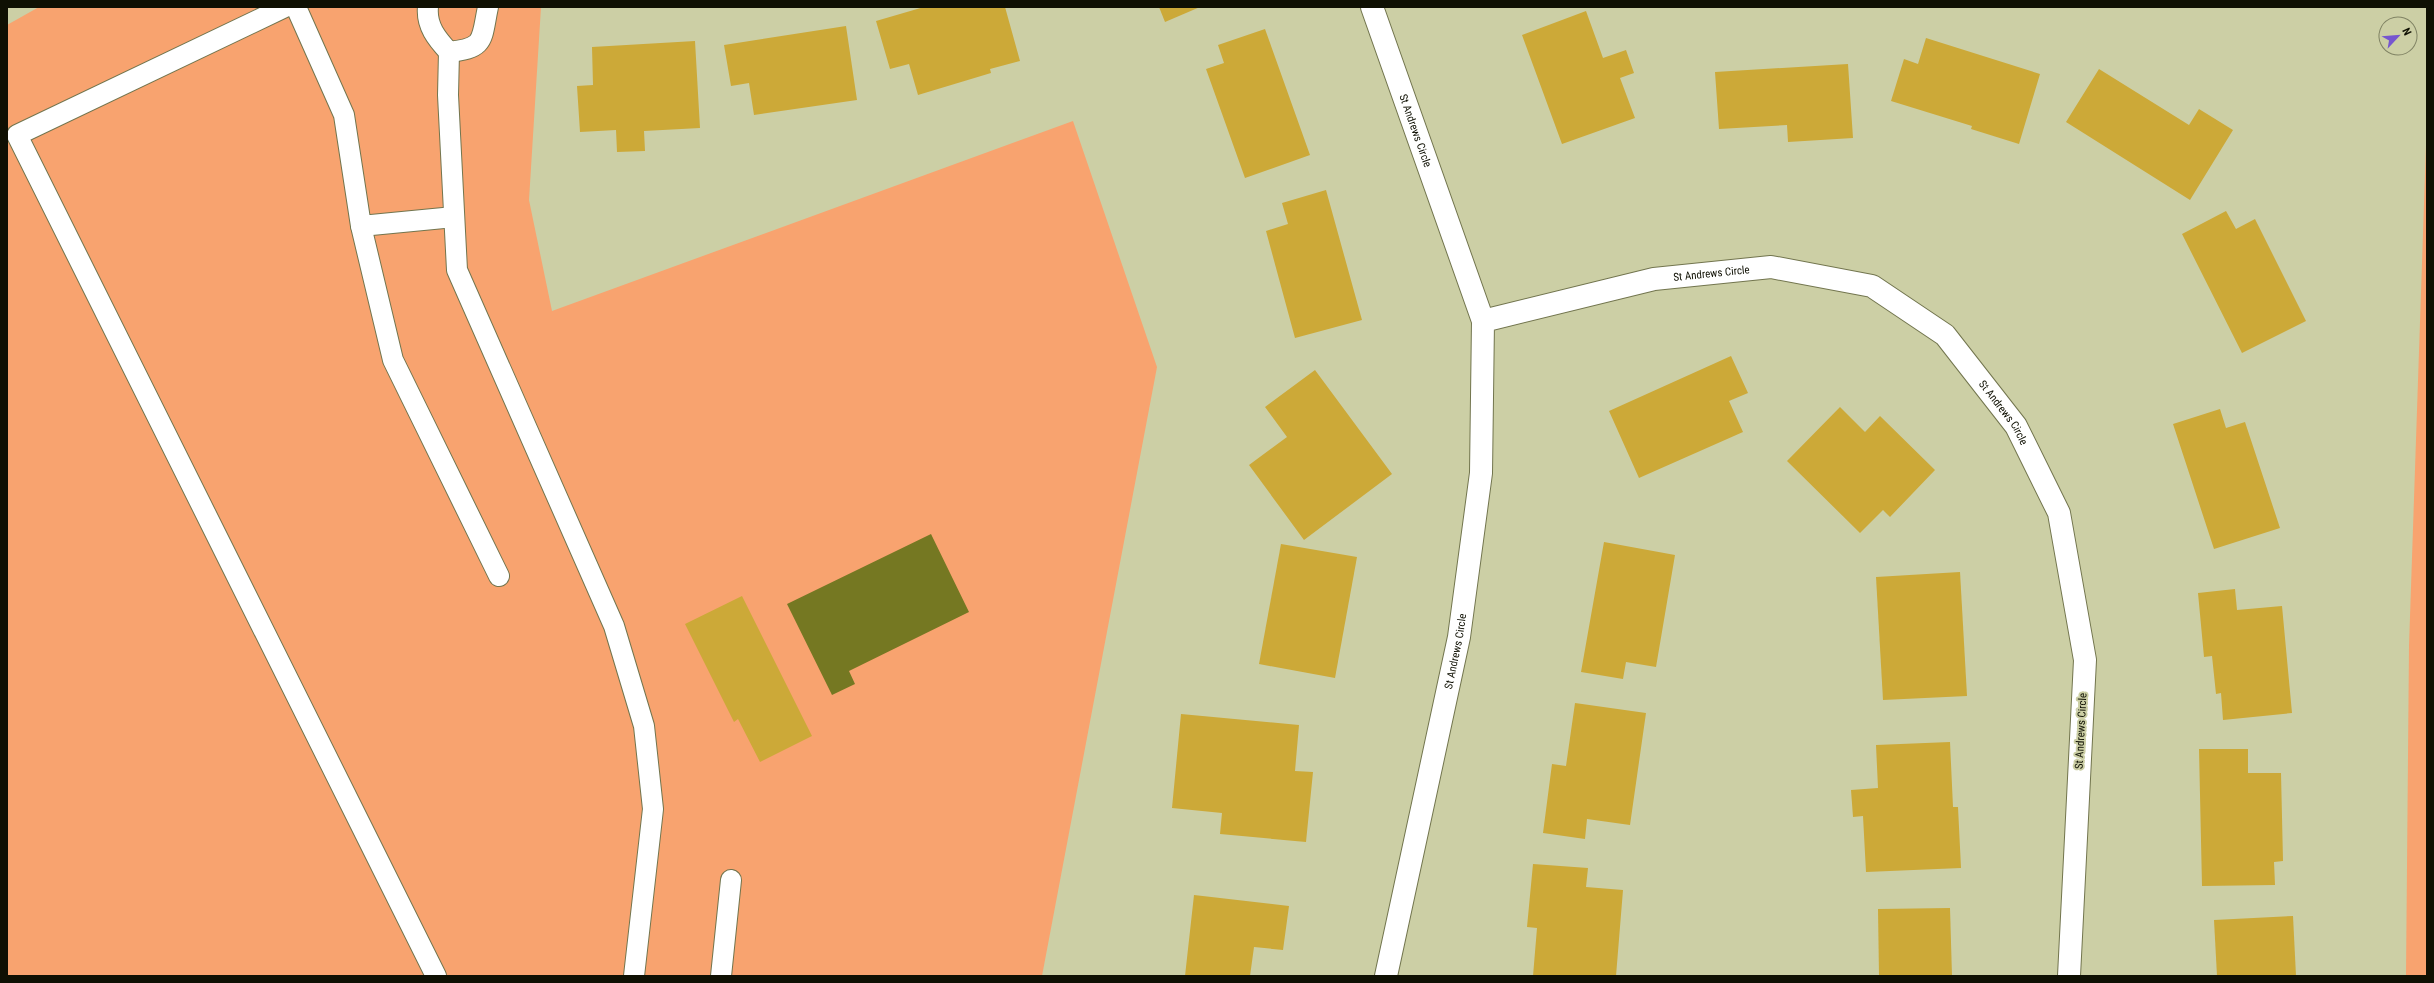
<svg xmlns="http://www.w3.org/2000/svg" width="2434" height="983" font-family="'Roboto Condensed',sans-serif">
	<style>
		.green { fill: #f8a36f }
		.water { fill: #757822 }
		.building { fill: #cca938 }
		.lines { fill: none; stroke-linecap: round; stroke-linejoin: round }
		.service-casing { stroke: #72754e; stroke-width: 22 }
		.minor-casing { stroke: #72754e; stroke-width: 24 }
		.service { stroke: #fff; stroke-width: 20 }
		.minor { stroke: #fff; stroke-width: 22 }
		.labels { text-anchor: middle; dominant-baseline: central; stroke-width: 4; stroke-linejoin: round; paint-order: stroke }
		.street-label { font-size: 11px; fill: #0f1003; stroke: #cccfa5 }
	</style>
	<rect width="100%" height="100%" fill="#cccfa5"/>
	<g class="green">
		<path d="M39,7H541L529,200L552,311L1073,121L1157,367L1042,976H7V25Z"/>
		<path d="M2427,116V976H2406L2409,646Z"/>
	</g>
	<path class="water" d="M931,534L969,612L849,671L855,684L832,695L787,604Z"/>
	<g class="building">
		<path d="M924,7H1005L1020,61L990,69L991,73L918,95L909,64L890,69L876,21Z"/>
		<path d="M1159,7H1200L1165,22Z"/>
		<path d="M1586,11L1603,58L1626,50L1634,73L1620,78L1635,118L1562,144L1522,35Z"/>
		<path d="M846,26L857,100L754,115L749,83L731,86L724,45Z"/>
		<path d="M1265,29L1310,155L1245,178L1206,69L1224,63L1218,45Z"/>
		<path d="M1926,38L2040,74L2019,144L1971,129L1972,126L1891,101L1904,59L1918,64Z"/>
		<path d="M695,41L700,128L644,131L645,151L617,152L616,130L580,132L577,86L593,85L592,47Z"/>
		<path d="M1848,64L1853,138L1788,142L1787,125L1719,129L1715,72Z"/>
		<path d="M2099,69L2189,125L2199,109L2233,130L2190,200L2066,122Z"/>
		<path d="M1326,190L1362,320L1295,338L1266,231L1288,224L1282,203Z"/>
		<path d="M2226,211L2236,229L2255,219L2306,321L2242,353L2182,234Z"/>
		<path d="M1731,356L1748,393L1729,401L1743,432L1639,478L1609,411Z"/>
		<path d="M1315,370L1392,474L1304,540L1249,465L1287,437L1265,407Z"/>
		<path d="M1840,407L1865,432L1880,416L1935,470L1890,517L1883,510L1860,533L1787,461Z"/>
		<path d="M2220,409L2226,428L2245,422L2280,528L2214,549L2173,424Z"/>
		<path d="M1604,542L1675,555L1656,667L1626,662L1623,679L1581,672Z"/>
		<path d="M1281,544L1357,557L1335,678L1259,664Z"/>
		<path d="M1960,572L1967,696L1883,700L1876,577Z"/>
		<path d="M2235,589L2237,610L2282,606L2292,713L2223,720L2221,693L2216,694L2212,656L2204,657L2198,593Z"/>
		<path d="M742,596L812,736L760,762L738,719L734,722L685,624Z"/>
		<path d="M1575,703L1646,713L1630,825L1587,819L1585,839L1543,833L1552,764L1566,766Z"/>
		<path d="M1181,714L1299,725L1295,771L1313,772L1306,842L1220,834L1222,813L1172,808Z"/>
		<path d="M1950,742L1953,807H1958L1961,868L1866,872L1863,816L1853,817L1851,790L1878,788L1876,745Z"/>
		<path d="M2199,749H2248V773H2281L2283,861L2274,862L2275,885L2202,886Z"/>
		<path d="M1533,864L1588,868L1586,887L1623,890L1616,976H1533L1537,928L1527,927Z"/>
		<path d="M1194,895L1289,906L1283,950L1254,947L1250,976H1185Z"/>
		<path d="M1950,908L1952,976H1879L1878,909Z"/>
		<path d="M2293,916L2296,976H2217L2214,920Z"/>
	</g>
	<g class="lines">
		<defs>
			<g id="service">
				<path d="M285,7L17,135L436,976"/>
				<path d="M296,7L344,115L361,226L454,217"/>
				<path d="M428,7C426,26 437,39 449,52C486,48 481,40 488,7"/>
				<path d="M449,52L448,95L457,270L614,626L644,726L653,809L634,976"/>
				<path d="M361,226L393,360L499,576"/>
				<path d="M721,976L731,880"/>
			</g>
			<g id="minor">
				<path id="s1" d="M1372,7L1483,321"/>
				<path id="s2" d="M1386,976L1459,637L1481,473L1483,321L1654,279L1771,267L1872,286L1945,335L2016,426L2059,513L2085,660L2069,976"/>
			</g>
		</defs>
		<use href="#service" class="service-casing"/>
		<use href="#minor" class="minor-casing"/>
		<use href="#service" class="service"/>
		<use href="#minor" class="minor"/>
	</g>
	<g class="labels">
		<g class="street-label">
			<text stroke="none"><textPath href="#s1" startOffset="131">St Andrews Circle</textPath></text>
			<text stroke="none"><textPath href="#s2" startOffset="898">St Andrews Circle</textPath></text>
			<text stroke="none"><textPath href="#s2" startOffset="1246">St Andrews Circle</textPath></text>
			<text stroke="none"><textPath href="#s2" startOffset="332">St Andrews Circle</textPath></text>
			<text transform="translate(2081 731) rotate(-87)">St Andrews Circle</text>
		</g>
	</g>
	<rect width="2434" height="983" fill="none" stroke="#0f1003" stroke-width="16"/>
	<g transform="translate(2398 36) rotate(64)"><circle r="19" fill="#cccfa5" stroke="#808364"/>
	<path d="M0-3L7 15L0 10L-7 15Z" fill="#7656cf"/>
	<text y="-6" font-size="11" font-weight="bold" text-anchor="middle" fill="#0f1003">N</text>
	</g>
</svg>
